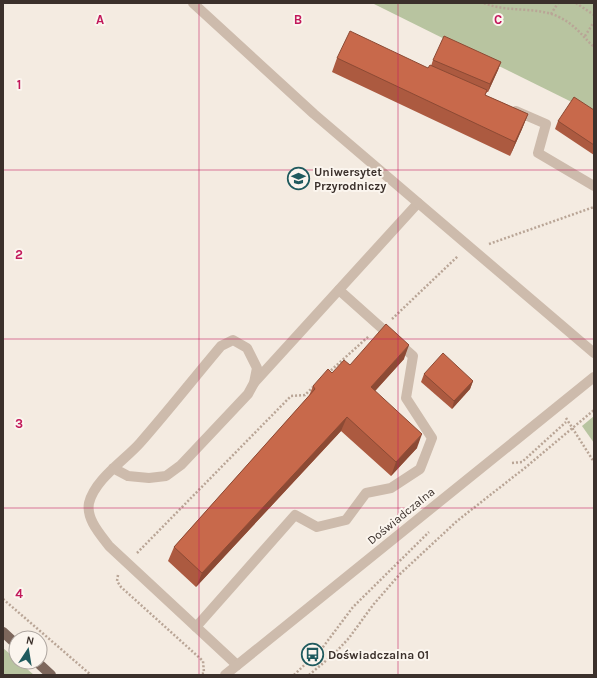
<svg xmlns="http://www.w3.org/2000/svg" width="597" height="678" font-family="Karla,sans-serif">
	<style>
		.green { fill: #b8c4a0 }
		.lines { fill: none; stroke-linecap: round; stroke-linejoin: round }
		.path { stroke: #b9a596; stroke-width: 2.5; stroke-dasharray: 2 2; stroke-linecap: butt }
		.lane { stroke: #cdbbac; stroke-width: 10 }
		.street { stroke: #cdbbac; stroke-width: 10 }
		.primary { stroke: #7d675c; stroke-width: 10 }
		.wall { fill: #ac5a40 }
		.shaded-wall { fill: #8c4a34 }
		.building { fill: #c8694b; stroke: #8c4a34 }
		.grid { fill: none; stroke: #c2185b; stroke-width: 1; stroke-opacity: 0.55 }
		.labels { text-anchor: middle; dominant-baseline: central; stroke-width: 4; stroke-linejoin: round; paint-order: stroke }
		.poi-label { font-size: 12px; font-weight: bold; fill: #3b302b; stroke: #fbf5ee; text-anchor: start }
		.street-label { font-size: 12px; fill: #3b302b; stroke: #fbf5ee }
		.grid-label { font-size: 13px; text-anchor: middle; font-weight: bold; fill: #c2185b; stroke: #fbf5ee; stroke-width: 4; stroke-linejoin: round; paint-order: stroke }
	</style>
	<rect width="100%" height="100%" fill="#f4ebe1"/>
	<g class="green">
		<path d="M372,3H594V113Z"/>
		<path d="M594,416V443L582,426Z"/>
		<path d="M3,648L16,659V662H19L34,675H3Z"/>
	</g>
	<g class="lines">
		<g class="path">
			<path d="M484,3C508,13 536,6 559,17C577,26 581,35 594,47"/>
			<path d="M576,3L594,15"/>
			<path d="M551,14L558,3"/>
			<path d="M585,36L594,22"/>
			<path d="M489,244L594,207"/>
			<path d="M392,319L458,256"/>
			<path d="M328,373L369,336"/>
			<path d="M566,418L594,462"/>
			<path d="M512,463L522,462L566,422"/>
			<path d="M137,553L291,396L305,395L313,387"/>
			<path d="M118,575L117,581L121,587L203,661L204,673L200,675"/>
			<path d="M3,599L91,675"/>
			<path d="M294,675L323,647L353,607L429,532"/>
			<path d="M309,675L334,654L349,638L373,605L400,574L457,521L526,467L594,410"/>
		</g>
		<g class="lane">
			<path d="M516,111L546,124L538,153L594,186"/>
			<path d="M254,383L418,203"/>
			<path d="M113,468L128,476L149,478L166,476L181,465L248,394L254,383L257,368L247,348L233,340L221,346C194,378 168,411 140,443C125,460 95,479 89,503C86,519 100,534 109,546L237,665"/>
			<path d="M196,627L295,515L317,527L346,520L366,493L391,488L420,469L432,438L406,398L413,356L339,290"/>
		</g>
		<g class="street">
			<path d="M193,3L314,114L594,353"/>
			<path d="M225,675L594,377"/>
		</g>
		<g class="primary">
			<path d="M3,632L16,644"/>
			<path d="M37,662L51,675"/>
		</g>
	</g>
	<g class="wall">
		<path d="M337,58L428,68L431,66L433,60L501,62L498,70L488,92H487L485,95L528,114L522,129L510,156L332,72Z"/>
		<path d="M594,110V155L555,129L558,121Z"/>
		<path d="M404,359L375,391L417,448L391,476L341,431L196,587L168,561L174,547L309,396L313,386L332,373L350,365Z"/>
		<path d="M424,374L473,381L470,389L452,409L421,382Z"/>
	</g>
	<g class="shaded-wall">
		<path d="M501,62L498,70L488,92L490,84Z"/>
		<path d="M528,114L522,129L510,156L515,142Z"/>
		<path d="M409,345L404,359L366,401L371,387Z"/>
		<path d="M473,381L470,389L452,409L454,401Z"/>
		<path d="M347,417L341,431L196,587L202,573Z"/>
		<path d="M422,434L417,448L391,476L396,462Z"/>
	</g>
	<g class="building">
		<path d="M350,31L428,68L430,65L487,90L485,95L528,114L515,142L337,58Z"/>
		<path d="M444,36L501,62L490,84L433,60Z"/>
		<path d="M574,97L594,110V145L558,121Z"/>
		<path d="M386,324L409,345L371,387L422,434L396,462L347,417L202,573L174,547L315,389L313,386L328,369L332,373L344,360L350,365Z"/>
		<path d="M443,353L473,381L454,401L424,374Z"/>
	</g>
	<path class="grid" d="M199,3V675M398,3V675M3,170H594M3,339H594M3,508H594"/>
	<defs>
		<symbol id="university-ring" viewBox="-11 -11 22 22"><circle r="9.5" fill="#fbf5ee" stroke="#1f5a5e" stroke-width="1.5"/><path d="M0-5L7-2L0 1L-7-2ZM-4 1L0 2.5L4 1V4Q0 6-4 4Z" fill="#1f5a5e"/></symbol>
		<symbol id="bus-ring" viewBox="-11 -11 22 22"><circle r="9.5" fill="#fbf5ee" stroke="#1f5a5e" stroke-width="1.5"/><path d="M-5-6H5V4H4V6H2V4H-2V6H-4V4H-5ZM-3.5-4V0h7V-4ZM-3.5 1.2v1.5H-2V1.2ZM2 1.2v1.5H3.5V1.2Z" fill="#1f5a5e"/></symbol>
	</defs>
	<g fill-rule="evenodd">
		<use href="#university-ring" x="286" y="166" width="25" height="25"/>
		<use href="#bus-ring" x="300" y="642" width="25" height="25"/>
	</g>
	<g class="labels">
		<g class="poi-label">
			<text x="314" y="172">Uniwersytet<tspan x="314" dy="14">Przyrodniczy</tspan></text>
			<text x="328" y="655">Doświadczalna 01</text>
		</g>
		<g class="street-label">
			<text transform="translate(401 516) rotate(-39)">Doświadczalna</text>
		</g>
	</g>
	<g class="grid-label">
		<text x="100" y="24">A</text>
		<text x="298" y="24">B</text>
		<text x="498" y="24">C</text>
		<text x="19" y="89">1</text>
		<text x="19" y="259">2</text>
		<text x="19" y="428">3</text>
		<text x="19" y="598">4</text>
	</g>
	<rect width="597" height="678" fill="none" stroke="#3b302b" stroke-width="8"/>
	<g transform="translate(28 650) rotate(12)"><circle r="19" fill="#fbf5ee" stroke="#aea6a0"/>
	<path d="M0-3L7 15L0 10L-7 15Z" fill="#1f5a5e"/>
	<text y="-6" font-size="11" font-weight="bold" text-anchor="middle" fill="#3b302b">N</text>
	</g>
</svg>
